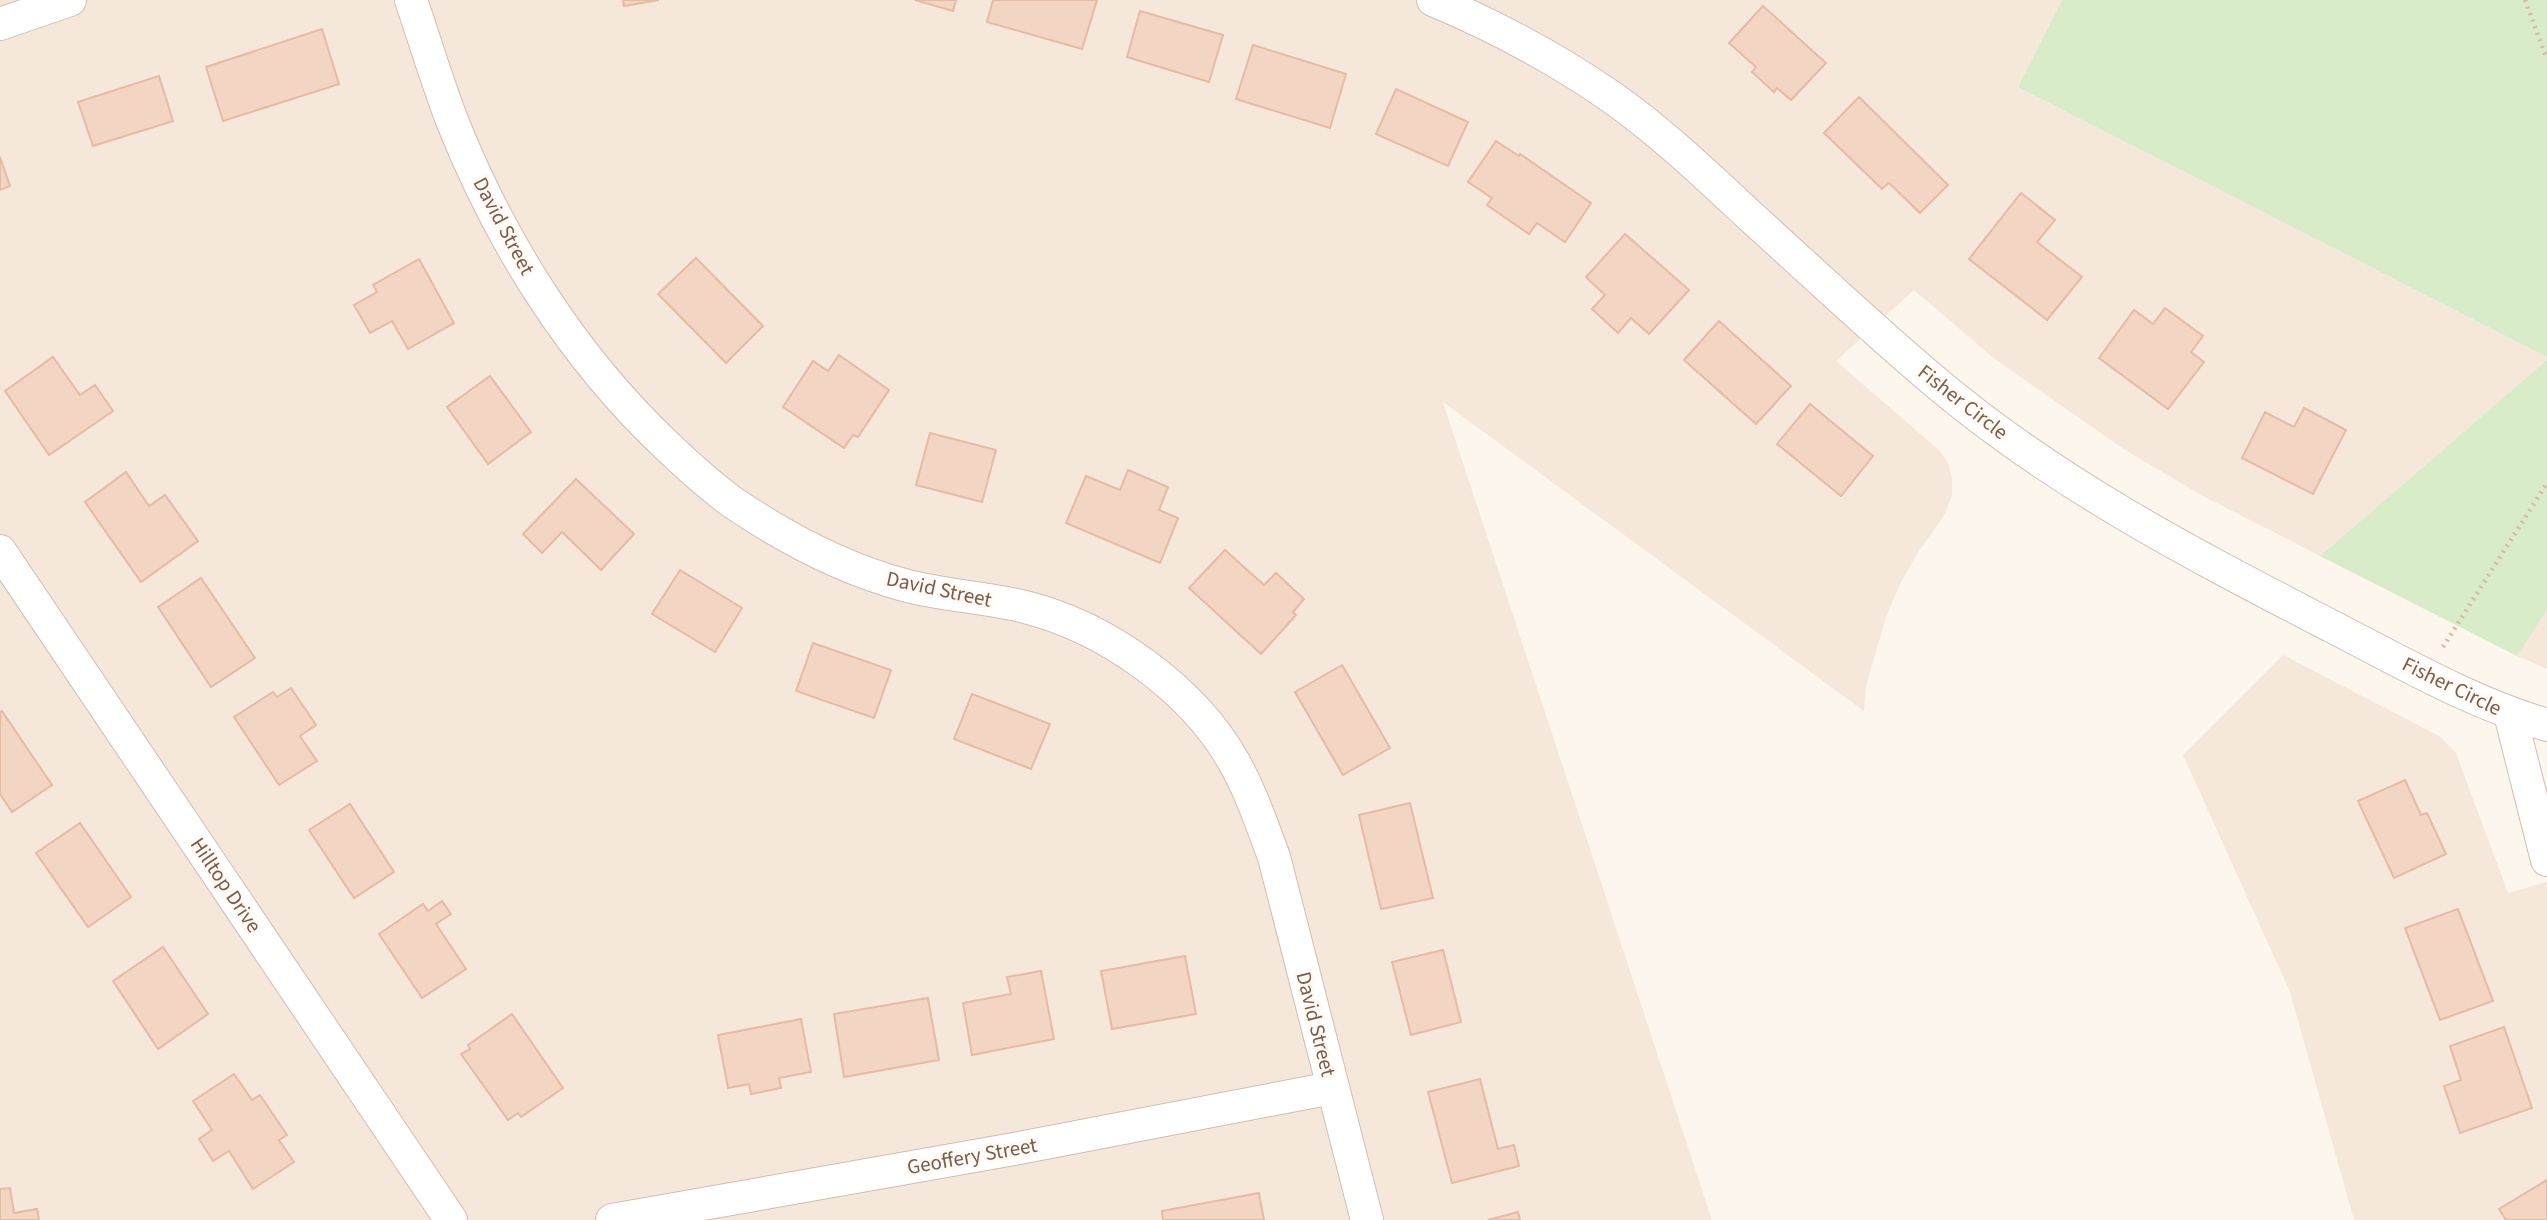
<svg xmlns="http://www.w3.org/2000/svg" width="2547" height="1220" font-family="'Source Sans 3',sans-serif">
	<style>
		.residential { fill: #f5e8da }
		.green { fill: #d8ecc9 }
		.building { fill: #f3d5c3; stroke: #e6bba3; stroke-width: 2 }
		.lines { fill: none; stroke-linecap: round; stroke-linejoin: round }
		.minor-casing { stroke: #d1beb0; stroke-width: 34 }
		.path { stroke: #d9b8a5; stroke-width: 4.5; stroke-dasharray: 2 5; stroke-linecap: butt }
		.minor { stroke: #fff; stroke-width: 32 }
		.labels { text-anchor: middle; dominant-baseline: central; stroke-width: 6; stroke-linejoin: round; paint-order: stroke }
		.street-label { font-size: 21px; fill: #7a5c4d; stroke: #fffaf3 }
	</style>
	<rect width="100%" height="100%" fill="#fdf6ec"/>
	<g class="residential">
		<path d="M0,0H2062L2018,87L2547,357V360L2320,556L2203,496L2125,450L1996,360L1914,290L1836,361L1939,450L1948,463L1952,478V496L1945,514L1917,554L1900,584L1886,617L1866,686L1864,711L1443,402L1712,1220H0Z"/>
		<path d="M2547,610V669L2517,656Z"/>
		<path d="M2283,655L2441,737L2456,753L2508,893L2547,882V1220H2354L2290,992L2183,755Z"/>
	</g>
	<g class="green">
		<path d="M2062,0H2547V357L2018,87Z"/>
		<path d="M2547,360V610L2517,656L2320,556Z"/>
	</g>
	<g class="building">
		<path d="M623,0H659L624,6Z"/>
		<path d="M915,0H956L953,11Z"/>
		<path d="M993,0H1097L1082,49L987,22Z"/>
		<path d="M1763,6L1826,63L1791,100L1777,88L1774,92L1752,72L1756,67L1729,43Z"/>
		<path d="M1140,11L1223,35L1209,82L1127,57Z"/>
		<path d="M322,29L339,84L223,121L206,67Z"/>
		<path d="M1253,45L1346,74L1330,128L1236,99Z"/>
		<path d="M159,76L173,121L93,146L78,102Z"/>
		<path d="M1396,89L1468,122L1448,166L1376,134Z"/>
		<path d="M1859,97L1948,185L1920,213L1889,183L1882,189L1824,133Z"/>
		<path d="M1496,141L1519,156L1520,154L1591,203L1565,242L1537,223L1529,234L1487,205L1492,198L1468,182Z"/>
		<path d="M0,157L10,186L0,190Z"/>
		<path d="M2021,193L2055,220L2037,242L2082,277L2047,320L1969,259Z"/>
		<path d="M1625,234L1689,290L1649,334L1631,318L1618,333L1592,309L1605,295L1586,277Z"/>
		<path d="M696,258L763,326L726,363L658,294Z"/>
		<path d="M419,259L454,323L408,349L392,321L370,333L354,305L377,292L373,285Z"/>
		<path d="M2165,308L2203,336L2191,352L2204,362L2168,409L2099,358L2134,310L2153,324Z"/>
		<path d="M1719,321L1791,386L1756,424L1684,360Z"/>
		<path d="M839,355L889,390L858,437L853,435L844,448L783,407L813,361L828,371Z"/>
		<path d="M53,357L80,395L95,385L113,411L49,455L5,391Z"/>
		<path d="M490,376L531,432L488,464L447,407Z"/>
		<path d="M1810,404L1873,456L1841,496L1777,444Z"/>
		<path d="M2304,408L2346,430L2313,494L2242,458L2265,412L2294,427Z"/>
		<path d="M930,433L996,450L982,502L916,485Z"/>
		<path d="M1128,470L1168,487L1159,510L1178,518L1160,563L1066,523L1086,476L1120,490Z"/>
		<path d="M126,472L149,506L165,495L198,541L141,582L85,502Z"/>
		<path d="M576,479L634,534L601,570L562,532L542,553L523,534Z"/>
		<path d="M1225,550L1264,585L1276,573L1304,599L1293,612L1296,615L1261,654L1189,588Z"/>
		<path d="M680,570L742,608L715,652L652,614Z"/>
		<path d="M201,578L255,658L211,687L158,607Z"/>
		<path d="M813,643L891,670L874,718L796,691Z"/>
		<path d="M1342,665L1390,748L1343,775L1295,692Z"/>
		<path d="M291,688L316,725L300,736L317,761L279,785L234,717L273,692L277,697Z"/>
		<path d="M972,694L1050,724L1031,769L954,739Z"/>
		<path d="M2,711L52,785L12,812L0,794V712Z"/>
		<path d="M2405,780L2421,815L2427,813L2446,854L2394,878L2358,801Z"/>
		<path d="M1410,803L1433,898L1381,909L1359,815Z"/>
		<path d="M350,804L394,872L354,898L309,830Z"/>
		<path d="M80,823L131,897L88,927L36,853Z"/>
		<path d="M442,901L451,914L436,924L466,969L422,998L379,934L423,904L428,911Z"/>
		<path d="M2458,909L2493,1001L2440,1020L2405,928Z"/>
		<path d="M163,947L208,1014L158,1049L113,981Z"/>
		<path d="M1443,950L1461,1022L1411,1035L1392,962Z"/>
		<path d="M1185,956L1196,1014L1112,1029L1101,971Z"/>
		<path d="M1041,971L1054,1039L972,1055L963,1003L1011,994L1007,977Z"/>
		<path d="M928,998L939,1060L844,1077L834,1014Z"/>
		<path d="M512,1014L563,1088L521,1117L518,1113L508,1120L461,1054L470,1049L468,1045Z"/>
		<path d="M801,1019L811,1072L779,1078L781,1088L751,1094L749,1084L728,1088L718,1035Z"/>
		<path d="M2504,1027L2532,1108L2460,1133L2444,1086L2461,1080L2450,1046Z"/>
		<path d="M234,1074L252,1100L260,1095L287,1135L279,1140L294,1162L253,1189L229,1151L213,1161L199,1139L212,1130L193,1101Z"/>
		<path d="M1480,1079L1498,1149L1514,1145L1519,1166L1452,1183L1428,1092Z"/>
		<path d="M2547,1180V1220H2506L2499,1209Z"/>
		<path d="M10,1188L14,1213L37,1209L39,1220H0V1189Z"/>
		<path d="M1259,1193L1264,1220H1163L1162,1211Z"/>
		<path d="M1518,1212L1520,1220H1488Z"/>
	</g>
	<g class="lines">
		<defs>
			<g id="minor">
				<path d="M411,0C425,41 437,82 453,123C501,243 572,356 666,445C688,466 711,487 735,504C787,539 844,569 904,585C944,596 986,597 1025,607C1106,627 1193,689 1234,762C1251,792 1262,825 1274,857L1367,1220"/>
				<path d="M1433,0C1495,26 1555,58 1610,96C1660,131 1704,173 1748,214C1810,270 1870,327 1933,380C2054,483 2194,555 2333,627C2403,663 2472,703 2547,725"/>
				<path d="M0,24L70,0"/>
				<path d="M0,551L451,1220"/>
				<path d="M2510,714L2547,860"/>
				<path d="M612,1220L1014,1149L1332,1088"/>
			</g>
		</defs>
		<use href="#minor" class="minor-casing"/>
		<g class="path">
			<path d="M2525,0L2547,59"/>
			<path d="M2443,647L2547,483"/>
		</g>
		<use href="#minor" class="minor"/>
	</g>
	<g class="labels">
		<g class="street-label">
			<text transform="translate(504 226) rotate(62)">David Street</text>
			<text transform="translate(1963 402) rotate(38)">Fisher Circle</text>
			<text transform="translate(939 589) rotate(12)">David Street</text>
			<text transform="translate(2452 686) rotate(26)">Fisher Circle</text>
			<text transform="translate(226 885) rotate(56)">Hilltop Drive</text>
			<text transform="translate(1316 1024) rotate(76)">David Street</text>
			<text transform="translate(972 1156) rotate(-10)">Geoffery Street</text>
		</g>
	</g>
</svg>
